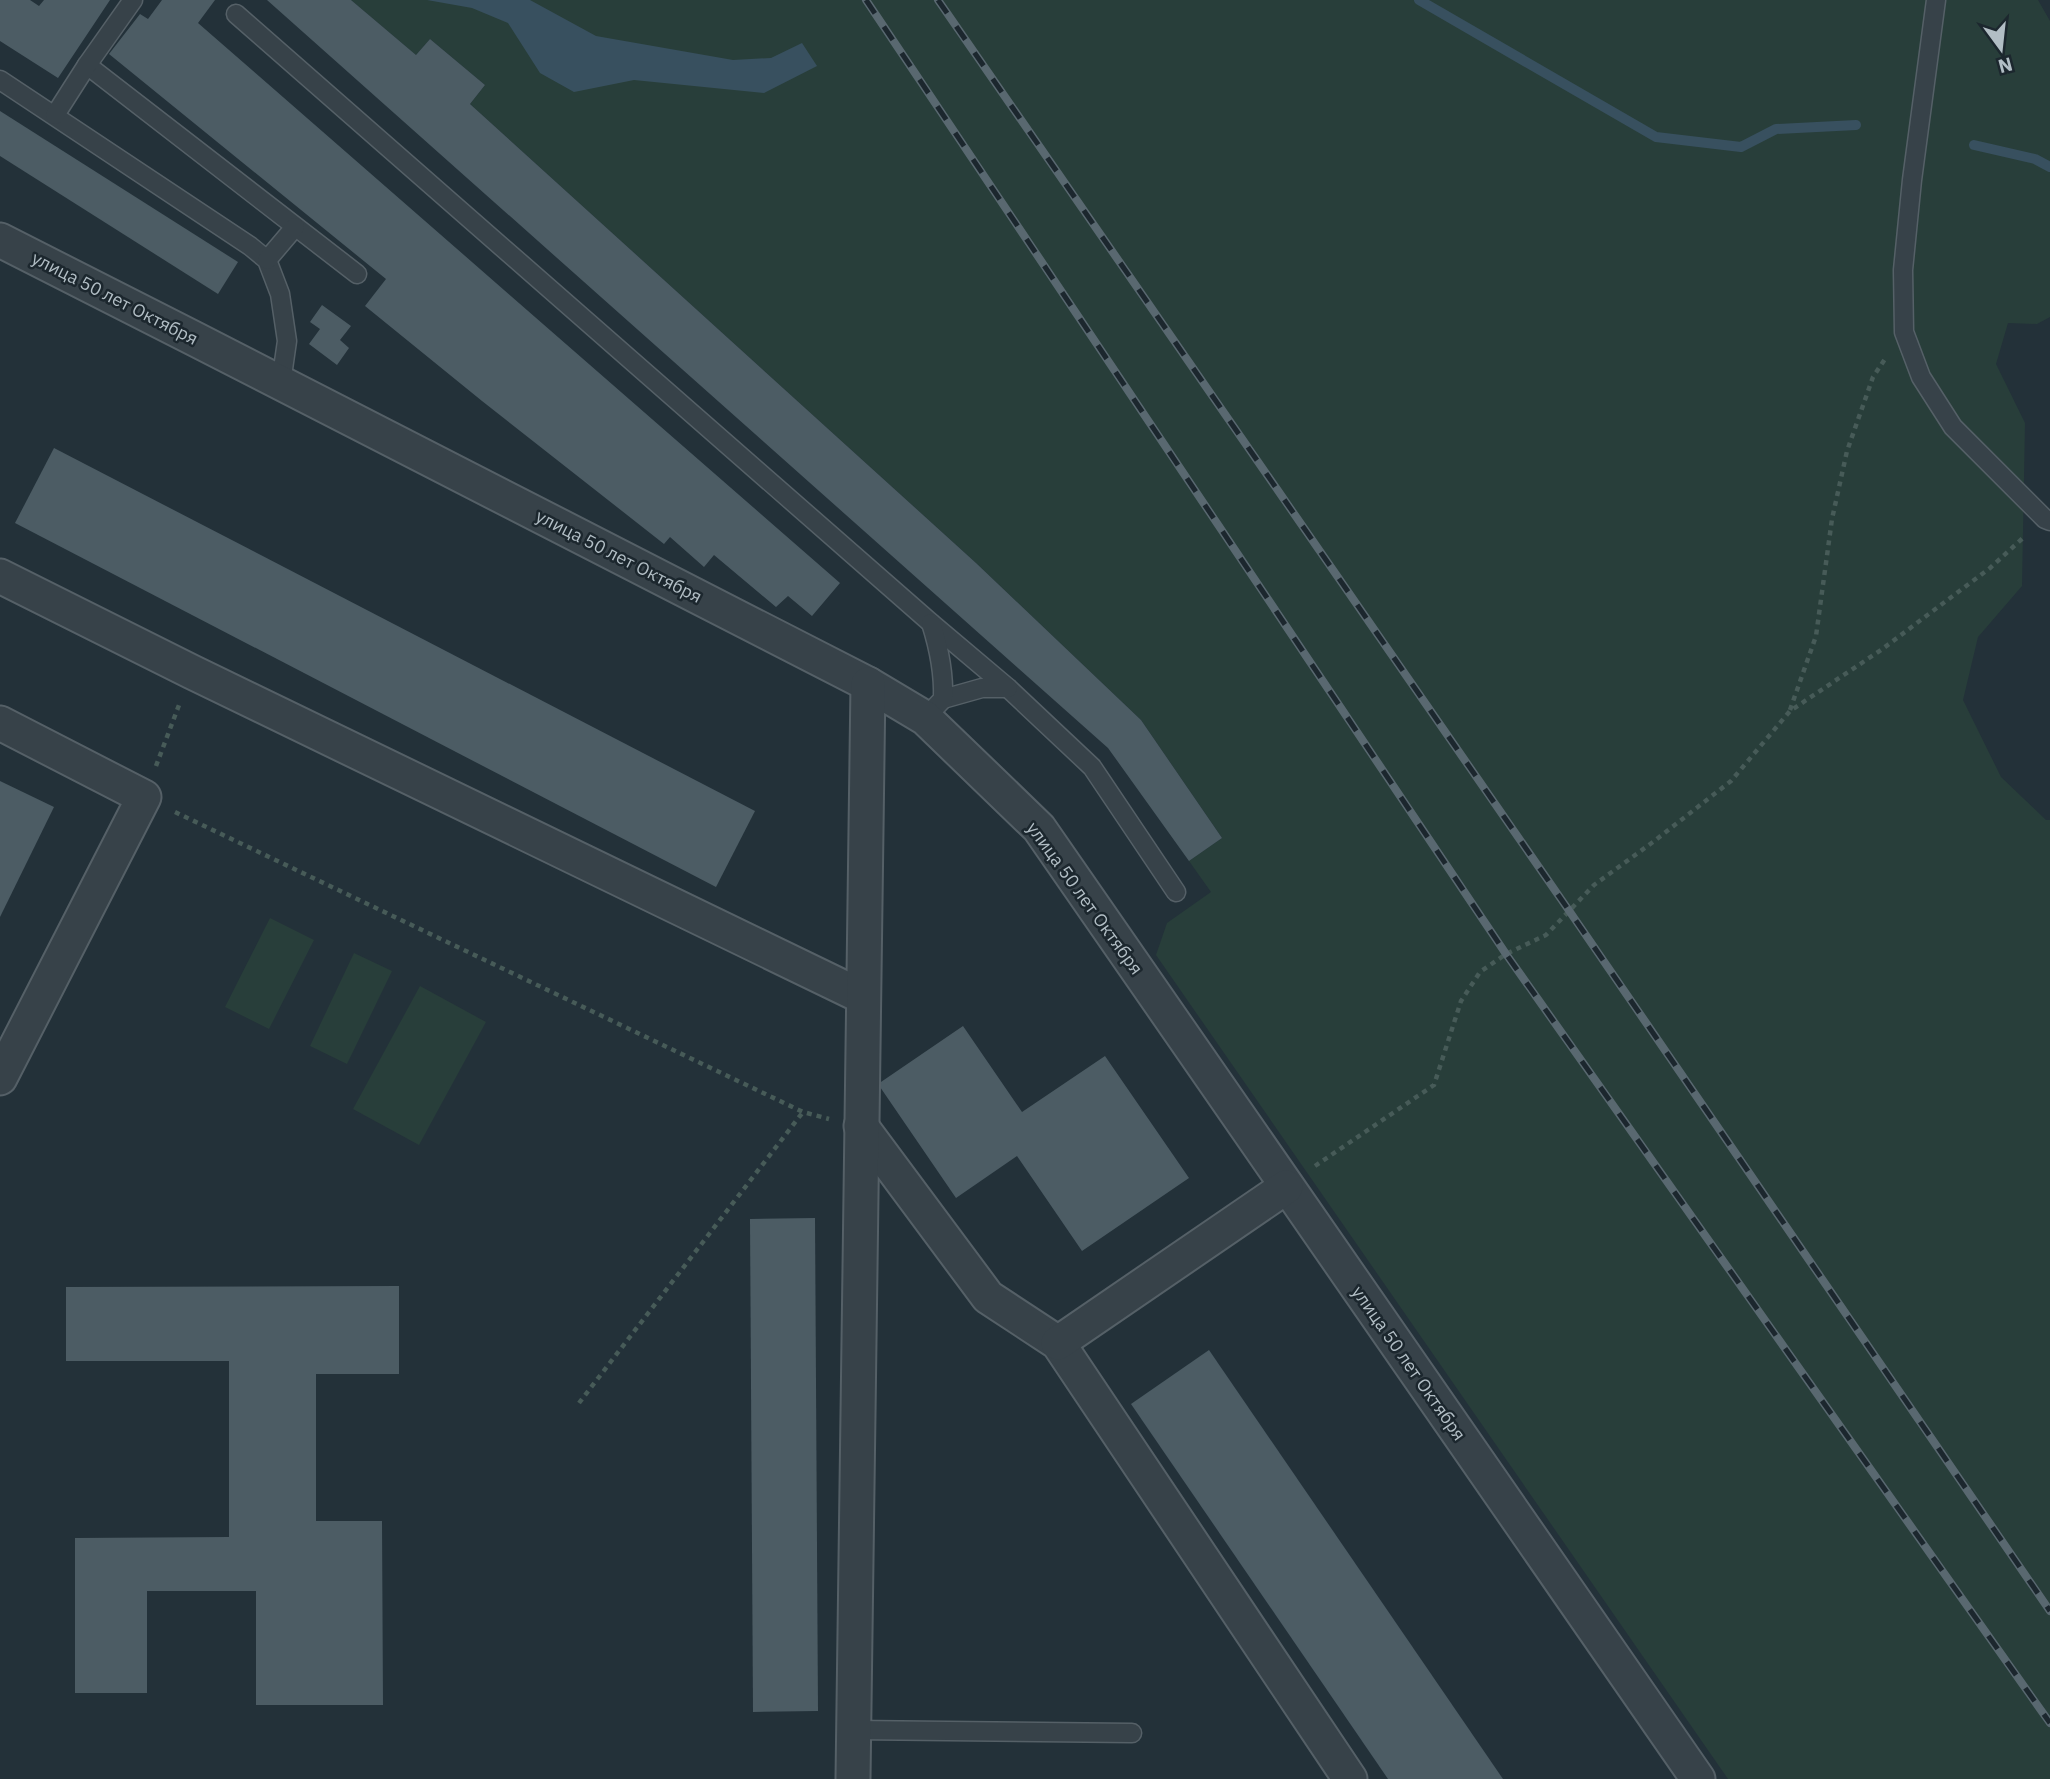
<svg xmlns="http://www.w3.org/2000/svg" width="2050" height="1779" font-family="'IBM Plex Sans',sans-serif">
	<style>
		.green { fill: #283e3a }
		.water { fill: #38505f }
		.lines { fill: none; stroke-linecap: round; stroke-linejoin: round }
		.stream { stroke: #38505f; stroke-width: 10 }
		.building { fill: #4c5c64 }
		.lane-casing { stroke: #556067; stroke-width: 21 }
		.street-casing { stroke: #556067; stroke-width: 37 }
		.path { stroke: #475b58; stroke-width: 4.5; stroke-dasharray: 5 5; stroke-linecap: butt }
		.lane { stroke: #374249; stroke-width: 18 }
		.street { stroke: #374249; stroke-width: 33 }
		.rail-casing { stroke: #596870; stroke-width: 8 }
		.rail { stroke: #1c272e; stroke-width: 5; stroke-dasharray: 16; stroke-linecap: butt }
		.labels { text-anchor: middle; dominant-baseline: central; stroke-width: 5; stroke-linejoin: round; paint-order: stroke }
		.street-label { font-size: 18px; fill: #b2bec5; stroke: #1c272e }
	</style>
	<rect width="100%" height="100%" fill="#233139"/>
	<g class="green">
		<path d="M351,0H2038L2050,21V317L2037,324L2008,323L1996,364L2025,423L2022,586L1978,637L1963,700L2001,777L2046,820H2050V1779H1728L1156,955L1167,923L1211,892L1189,861L1222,838L1141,720L976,563L470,104L485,85L430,39L416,55Z"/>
		<path d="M270,918L314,940L269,1029L225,1007Z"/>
		<path d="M354,953L392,971L347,1064L310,1046Z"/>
		<path d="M420,986L486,1022L419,1145L353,1109Z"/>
	</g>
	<path class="water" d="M427,0H530L596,36L733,60L771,58L802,43L817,66L764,93L634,80L574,92L540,73L508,23L472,8Z"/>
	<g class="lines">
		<g class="stream">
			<path d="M1419,0L1656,137L1741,147L1776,129L1856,125"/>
			<path d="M1974,145L2035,159L2050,167"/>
		</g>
	</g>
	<g class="building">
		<path d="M0,0H30L39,6L44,0H110L58,78L0,41Z"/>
		<path d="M162,0H215L198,23L840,583L812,616L788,596L776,607L714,555L704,567L670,537L664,544L482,401L365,306L386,279L109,54L140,14L148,19Z"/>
		<path d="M267,0H351L416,55L430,39L485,85L470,104L976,563L1141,720L1222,838L1189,861L1108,748Z"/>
		<path d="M0,111L238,262L218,294L0,156Z"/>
		<path d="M322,305L351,326L340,340L349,348L337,365L309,344L320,329L310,322Z"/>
		<path d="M54,448L755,811L716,887L15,523Z"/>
		<path d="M0,781L54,807L0,917Z"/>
		<path d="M963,1026L1022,1112L1105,1056L1189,1178L1082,1251L1017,1156L956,1198L878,1084Z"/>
		<path d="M815,1218L818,1711L753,1712L750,1219Z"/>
		<path d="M399,1286V1374H316V1521H382L383,1705H256V1591H147V1693H75V1538L229,1537V1361H66V1287Z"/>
		<path d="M1209,1350L1503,1779H1388L1131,1404Z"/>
	</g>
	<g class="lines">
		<defs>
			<g id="lane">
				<path d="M1936,0L1912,180L1903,270L1904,332L1921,377L1953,427L2045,519L2050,521"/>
				<path d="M236,14L931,623L1008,688L1092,767L1176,892"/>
				<path d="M87,65L357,274"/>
				<path d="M0,80L250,246L267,260L280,294L287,341L281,383"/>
				<path d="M55,115L87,65L133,0"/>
				<path d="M267,260L295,227"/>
				<path d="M943,699L982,688H1008"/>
				<path d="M925,718L943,699C944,672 939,648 931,623"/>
				<path d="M853,1730L1132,1733"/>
			</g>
			<g id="street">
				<path d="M0,240L193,338L868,684L925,718L1039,828L1698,1779"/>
				<path d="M0,576L192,672L863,997"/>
				<path d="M0,723L144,797L0,1078"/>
				<path d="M861,1126L988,1297L1058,1343L1350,1779"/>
				<path d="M1058,1343L1286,1187"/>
				<path d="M853,1779L868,684"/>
			</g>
		</defs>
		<use href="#lane" class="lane-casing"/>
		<use href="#street" class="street-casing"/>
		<g class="path">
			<path d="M1790,710L1816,636L1832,519L1847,451L1873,377L1885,359"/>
			<path d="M156,766L179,705"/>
			<path d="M175,812L803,1112L829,1119"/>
			<path d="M1315,1166L1434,1085L1461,1001L1480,972L1506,954L1546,935L1594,885L1653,842L1731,781L1790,711L1881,650L1990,568L2024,537"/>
			<path d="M579,1403L803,1112"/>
		</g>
		<use href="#lane" class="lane"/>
		<use href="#street" class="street"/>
		<defs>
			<g id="rail">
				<path d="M866,0L1506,954L2050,1723"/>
				<path d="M938,0L1570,912L2050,1611"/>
			</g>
		</defs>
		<use href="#rail" class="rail-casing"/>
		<use href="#rail" class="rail"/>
	</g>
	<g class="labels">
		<g class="street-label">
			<text transform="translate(115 298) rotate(27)">улица 50 лет Октября</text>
			<text transform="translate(619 556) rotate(27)">улица 50 лет Октября</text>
			<text transform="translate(1085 898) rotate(54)">улица 50 лет Октября</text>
			<text transform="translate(1409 1363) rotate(55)">улица 50 лет Октября</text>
		</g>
	</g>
	<g transform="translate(2001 49) rotate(165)" stroke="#1c272e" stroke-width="5" paint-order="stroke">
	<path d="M0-5L12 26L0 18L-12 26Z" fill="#b2bec5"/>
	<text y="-10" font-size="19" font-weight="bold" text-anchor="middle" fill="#b2bec5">N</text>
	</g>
</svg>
